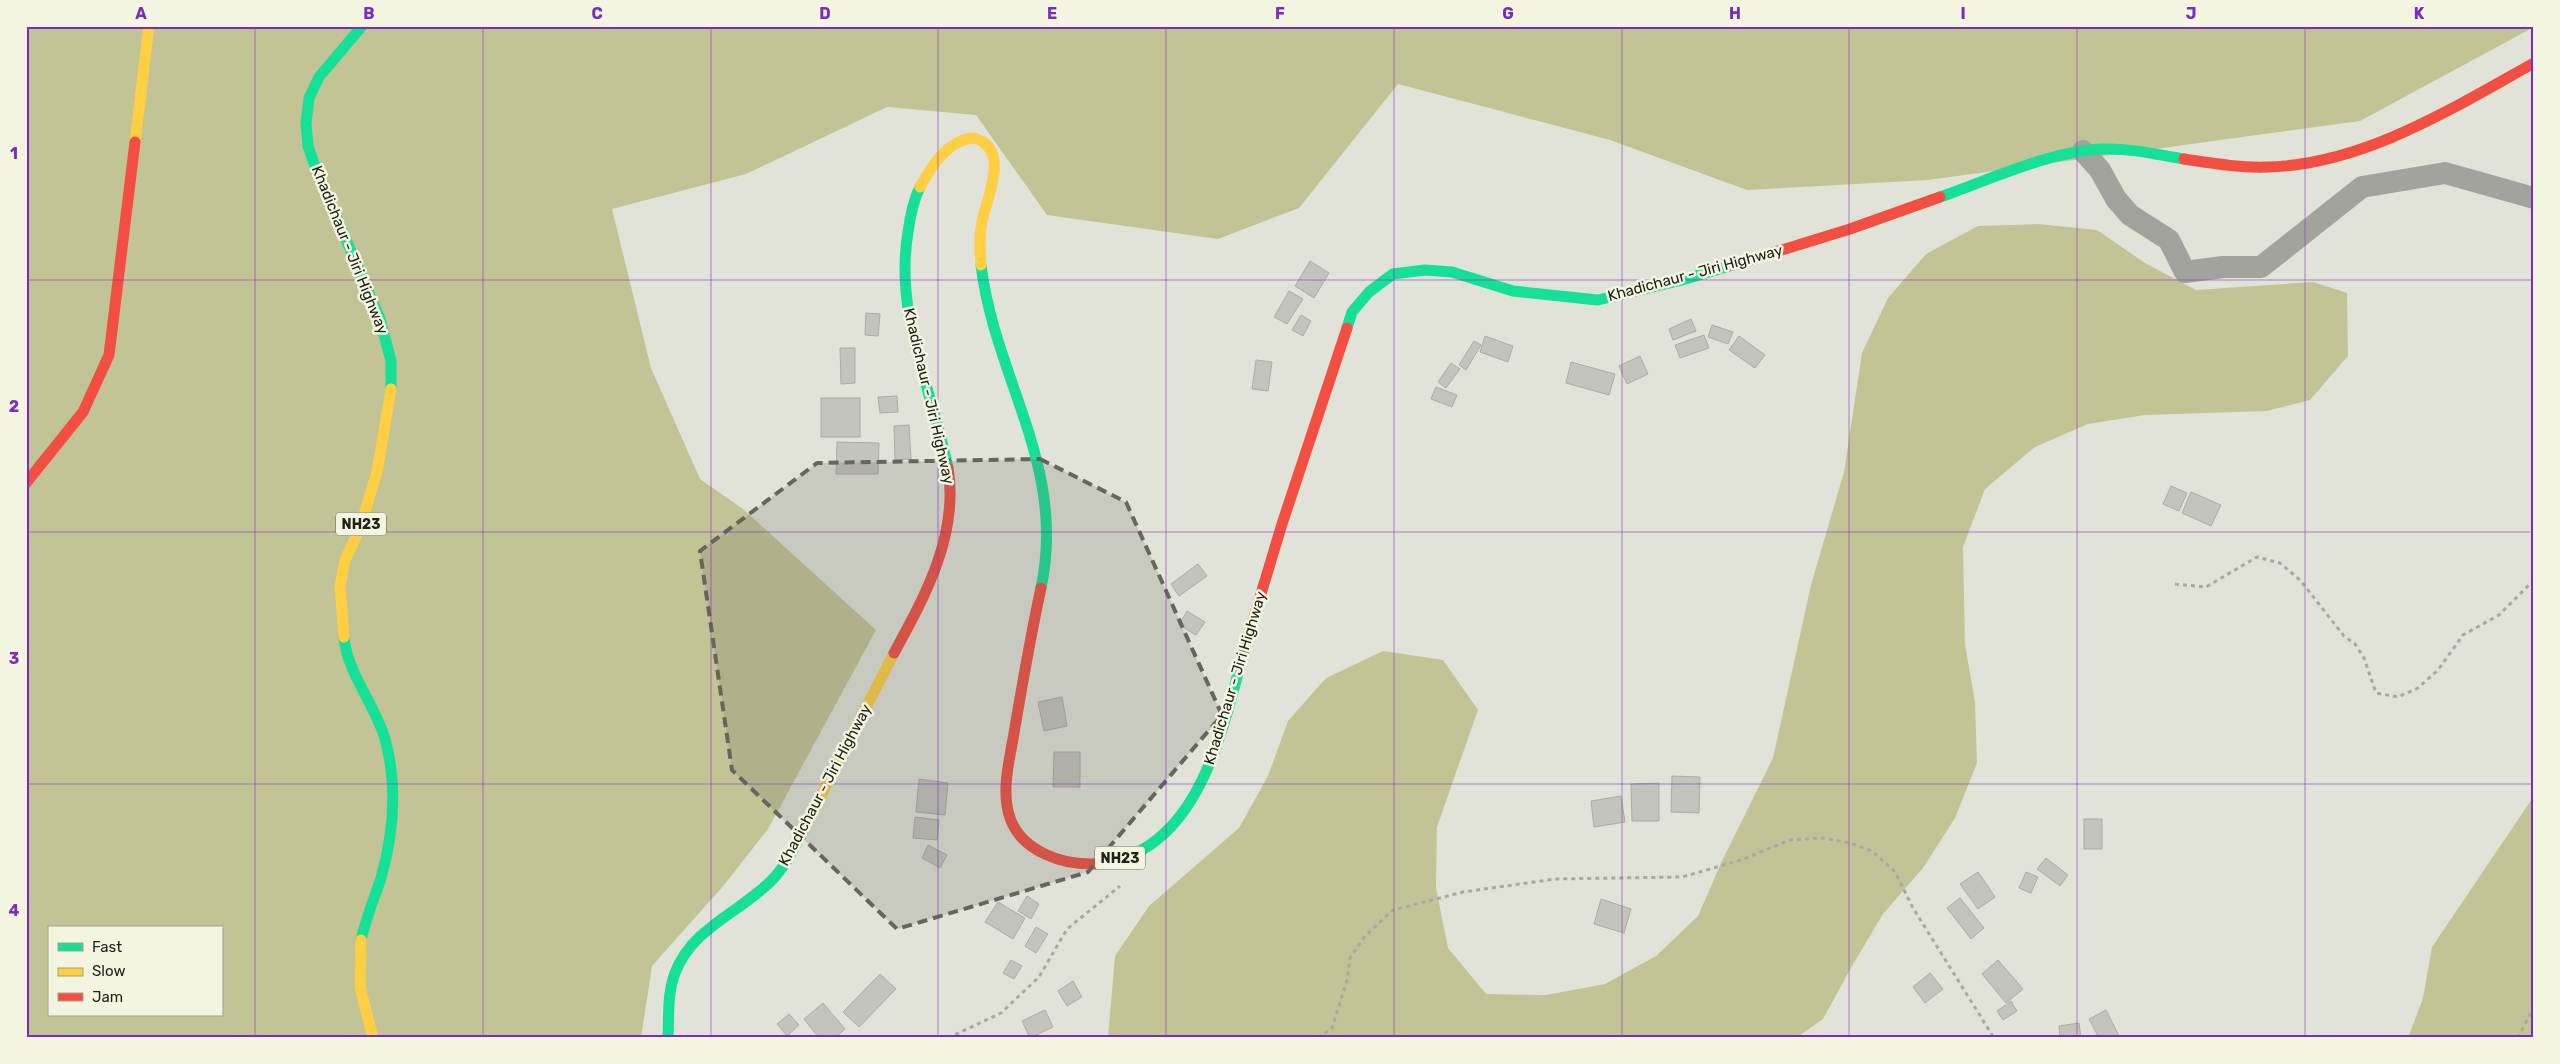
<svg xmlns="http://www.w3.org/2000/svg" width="2560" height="1064" font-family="Rubik,sans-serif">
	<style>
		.forest { fill: #c3c495; fill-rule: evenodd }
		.building { fill: #c3c4bb; stroke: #acaca4 }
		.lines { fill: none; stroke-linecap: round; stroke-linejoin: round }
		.path { stroke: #a8a9a2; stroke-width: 3; stroke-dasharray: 4 4; stroke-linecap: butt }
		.street { stroke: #a3a39e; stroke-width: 22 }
		.fast { stroke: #16e098; stroke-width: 11 }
		.slow { stroke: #ffcf43; stroke-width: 11 }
		.jam { stroke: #f24e42; stroke-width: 11 }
		.marked { fill: #65665d; fill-opacity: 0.2; stroke: #65665d; stroke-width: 4; stroke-dasharray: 10 6; stroke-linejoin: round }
		.grid { fill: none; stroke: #7b2cbf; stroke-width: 1; stroke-opacity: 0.55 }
		.labels { text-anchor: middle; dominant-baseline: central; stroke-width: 5; stroke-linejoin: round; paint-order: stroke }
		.shield { fill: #f4f5e1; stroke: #606156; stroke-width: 1 }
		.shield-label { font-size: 14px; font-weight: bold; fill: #21221b }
		.street-label { font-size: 15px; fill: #21221b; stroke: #f4f5e1 }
		.neatline { fill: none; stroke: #7b2cbf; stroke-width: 2 }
		.grid-label { font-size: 16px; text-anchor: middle; font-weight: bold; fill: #7b2cbf }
	</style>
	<rect width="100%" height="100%" fill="#e2e3d8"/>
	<g class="forest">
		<path d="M26,26H2534V27L2360,121L1928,180L1747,190L1610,140L1398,84L1299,208L1218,239L1047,215L976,115L887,107L746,174L612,209L651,368L700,479L743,509L876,630L768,829L725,884L652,966L641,1038H26ZM49,928H221V1015H49Z"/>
		<path d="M2038,224L2097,230L2145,263L2196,290L2313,282L2347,293L2348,356L2310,400L2267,411L2145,415L2088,424L2035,447L1985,489L1963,547L1965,645L1975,702L1977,763L1955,818L1923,868L1883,914L1852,966L1823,1019L1796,1038H1108L1115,956L1149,906L1239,828L1268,776L1288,721L1326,678L1383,651L1443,660L1478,710L1437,827L1436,888L1448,948L1486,994L1546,995L1605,984L1656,956L1698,916L1722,861L1773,758L1811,585L1844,472L1862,353L1888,298L1926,254L1978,226Z"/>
		<path d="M2534,796V1038H2408L2423,998L2432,947Z"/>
	</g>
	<g class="building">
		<path d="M1310,261L1329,273L1314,298L1295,286Z"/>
		<path d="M1289,291L1303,299L1287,324L1274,317Z"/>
		<path d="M866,313L880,314L878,336L865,335Z"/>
		<path d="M1301,315L1311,321L1303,336L1292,330Z"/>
		<path d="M1691,319L1696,331L1673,340L1669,329Z"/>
		<path d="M1712,325L1733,332L1728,344L1708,337Z"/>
		<path d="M1704,335L1709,348L1680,358L1675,345Z"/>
		<path d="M1485,336L1513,346L1508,362L1480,352Z"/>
		<path d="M1739,336L1765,355L1755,368L1729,350Z"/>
		<path d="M1474,341L1481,345L1466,370L1459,365Z"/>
		<path d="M840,348H855V383L841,384Z"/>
		<path d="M1640,356L1648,374L1627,384L1619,366Z"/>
		<path d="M1256,360L1272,362L1268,391L1252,389Z"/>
		<path d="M1571,362L1615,374L1609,395L1566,383Z"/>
		<path d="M1451,363L1460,369L1446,388L1438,382Z"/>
		<path d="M1436,387L1457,395L1452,407L1431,399Z"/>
		<path d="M897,396L898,412L880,413L878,397Z"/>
		<rect x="821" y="398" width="39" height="39"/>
		<path d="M909,425L911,459L895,460L894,426Z"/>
		<path d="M837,442L879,443L878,474H836Z"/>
		<path d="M2171,486L2187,493L2179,511L2163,504Z"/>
		<path d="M2191,492L2221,505L2211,526L2182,513Z"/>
		<path d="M1198,564L1207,576L1179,596L1171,584Z"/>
		<path d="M1187,611L1205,622L1196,635L1179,625Z"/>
		<path d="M1062,697L1067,726L1044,731L1038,702Z"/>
		<path d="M1054,752H1080V787H1053Z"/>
		<path d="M1672,776L1700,777L1699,813L1671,812Z"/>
		<path d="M919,779L948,783L945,815L916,812Z"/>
		<path d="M1659,783V821H1632L1631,784Z"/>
		<path d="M1621,796L1625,822L1594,827L1591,801Z"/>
		<path d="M915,817L939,820L937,840L913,838Z"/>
		<rect x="2084" y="819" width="18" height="30"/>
		<path d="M928,845L947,855L940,868L922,858Z"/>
		<path d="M2046,858L2068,875L2060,886L2037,869Z"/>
		<path d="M1978,872L1995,897L1978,909L1960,884Z"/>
		<path d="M2026,872L2038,877L2031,893L2019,888Z"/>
		<path d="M1027,896L1039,904L1031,919L1018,911Z"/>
		<path d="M1960,898L1984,928L1971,939L1947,908Z"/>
		<path d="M1601,899L1631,909L1624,933L1594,924Z"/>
		<path d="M998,902L1025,918L1013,939L985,922Z"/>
		<path d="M1036,927L1048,934L1036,953L1025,946Z"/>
		<path d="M1011,960L1022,966L1014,979L1003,973Z"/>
		<path d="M1998,960L2023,989L2006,1003L1982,974Z"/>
		<path d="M1930,973L1943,989L1925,1003L1913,987Z"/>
		<path d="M880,974L896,989L859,1027L843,1012Z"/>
		<path d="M1073,981L1082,997L1067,1006L1058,991Z"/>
		<path d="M2011,1001L2017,1011L2003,1020L1997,1011Z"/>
		<path d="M823,1003L845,1029L835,1038H819L804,1019Z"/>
		<path d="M1045,1010L1053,1027L1030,1038L1022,1021Z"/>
		<path d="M2106,1010L2119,1036L2116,1038H2099L2089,1019Z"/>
		<path d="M789,1014L799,1025L787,1036L777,1024Z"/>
		<path d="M2079,1023L2081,1038H2060L2059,1026Z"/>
	</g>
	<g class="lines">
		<g class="path">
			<path d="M2175,584L2206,587L2257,557L2280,563L2300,580L2344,636L2355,644L2364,658L2376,693L2398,697L2418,688L2438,670L2463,635L2499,615L2534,580"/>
			<path d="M948,1038L1001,1013L1039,977L1067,929L1120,886"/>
			<path d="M1318,1038L1332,1028L1347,980L1350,958L1365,936L1393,910L1463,892L1555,879L1682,877L1741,860L1790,840L1823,838L1850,843L1872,851L1895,872L1913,908L1994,1038"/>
			<path d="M2518,1038L2534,1006"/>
		</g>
		<path class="street" d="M2083,151L2100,170L2116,199L2130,215L2169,240L2185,272L2223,267H2261L2362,187L2445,173L2534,198"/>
		<g class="fast">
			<path d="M362,26L319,77L309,98L306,123L308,146L317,172L380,319L391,361V389"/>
			<path d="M920,187C913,201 910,217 908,232C894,315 932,388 948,468"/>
			<path d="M1940,197C1989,180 2053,150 2104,149C2131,148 2158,155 2184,159"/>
			<path d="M981,265C995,380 1067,466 1041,588"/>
			<path d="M1347,328L1352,312L1369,292L1393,274L1425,270L1452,272L1513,291L1598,300L1682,280L1733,265"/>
			<path d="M344,637C347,673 375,704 385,739C398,786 394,832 381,878C374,899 366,918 361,940"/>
			<path d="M1095,864C1199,856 1223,728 1245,647"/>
			<path d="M668,1038C669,1017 667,994 675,973C692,928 739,913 771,881C786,866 795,846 805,827"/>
		</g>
		<g class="slow">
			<path d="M135,142L149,26"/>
			<path d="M920,187C931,167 948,139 974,138C1011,148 987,197 982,221C979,236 980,250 981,265"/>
			<path d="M344,637L340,586L345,560L360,528L377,472L391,389"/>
			<path d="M805,827L894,653"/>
			<path d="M361,940L360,987L373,1038"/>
		</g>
		<g class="jam">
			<path d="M2184,159C2211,163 2239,168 2267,167C2363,165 2453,108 2534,63"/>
			<path d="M1733,265L1850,229L1940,197"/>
			<path d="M26,483L83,412L109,355L135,142"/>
			<path d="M1041,588C1031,634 1023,680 1015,727C1011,755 1000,789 1010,818C1022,852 1063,865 1095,864"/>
			<path d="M1245,647L1282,524L1347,328"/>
			<path d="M894,653C925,596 959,535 948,468"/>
		</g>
	</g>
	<path class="marked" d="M1040,459L1126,502L1222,715L1088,872L897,929L732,770L700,551L817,463Z"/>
	<path class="grid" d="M255,26V1038M483,26V1038M711,26V1038M938,26V1038M1166,26V1038M1394,26V1038M1622,26V1038M1849,26V1038M2077,26V1038M2305,26V1038M26,280H2534M26,532H2534M26,784H2534"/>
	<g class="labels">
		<g class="shield">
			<rect x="336" y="512.5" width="50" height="23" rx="4"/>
			<rect x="1095" y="846.5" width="50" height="23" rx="4"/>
		</g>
		<g class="shield-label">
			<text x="361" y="524">NH23</text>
			<text x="1120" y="858">NH23</text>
		</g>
		<g class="street-label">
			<text transform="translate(350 250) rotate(68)">Khadichaur - Jiri Highway</text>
			<text transform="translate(1695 273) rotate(-15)">Khadichaur - Jiri Highway</text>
			<text transform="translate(929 396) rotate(77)">Khadichaur - Jiri Highway</text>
			<text transform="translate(1235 678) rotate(-73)">Khadichaur - Jiri Highway</text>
			<text transform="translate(825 785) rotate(-62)">Khadichaur - Jiri Highway</text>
		</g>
	</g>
	<rect width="2560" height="1064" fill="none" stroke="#f4f5e1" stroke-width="55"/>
	<rect x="48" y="926" width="175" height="90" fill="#f4f5e1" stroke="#a0a192"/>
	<rect x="58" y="943" width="25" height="8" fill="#16e098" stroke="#a0a192"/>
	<text x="92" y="952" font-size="15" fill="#21221b">Fast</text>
	<rect x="58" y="968" width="25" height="8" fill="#ffcf43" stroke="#a0a192"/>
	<text x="92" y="976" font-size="15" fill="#21221b">Slow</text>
	<rect x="58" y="993" width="25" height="8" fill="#f24e42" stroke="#a0a192"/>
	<text x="92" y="1002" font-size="15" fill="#21221b">Jam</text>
	<rect x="28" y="28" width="2504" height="1008" class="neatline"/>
	<g class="grid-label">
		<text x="141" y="19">A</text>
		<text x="369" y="19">B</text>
		<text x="597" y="19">C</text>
		<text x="825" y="19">D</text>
		<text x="1052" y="19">E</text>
		<text x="1280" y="19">F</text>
		<text x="1508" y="19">G</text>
		<text x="1735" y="19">H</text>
		<text x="1963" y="19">I</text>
		<text x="2191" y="19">J</text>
		<text x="2419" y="19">K</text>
		<text x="14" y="159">1</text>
		<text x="14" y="412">2</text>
		<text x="14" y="664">3</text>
		<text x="14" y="916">4</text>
	</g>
</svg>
